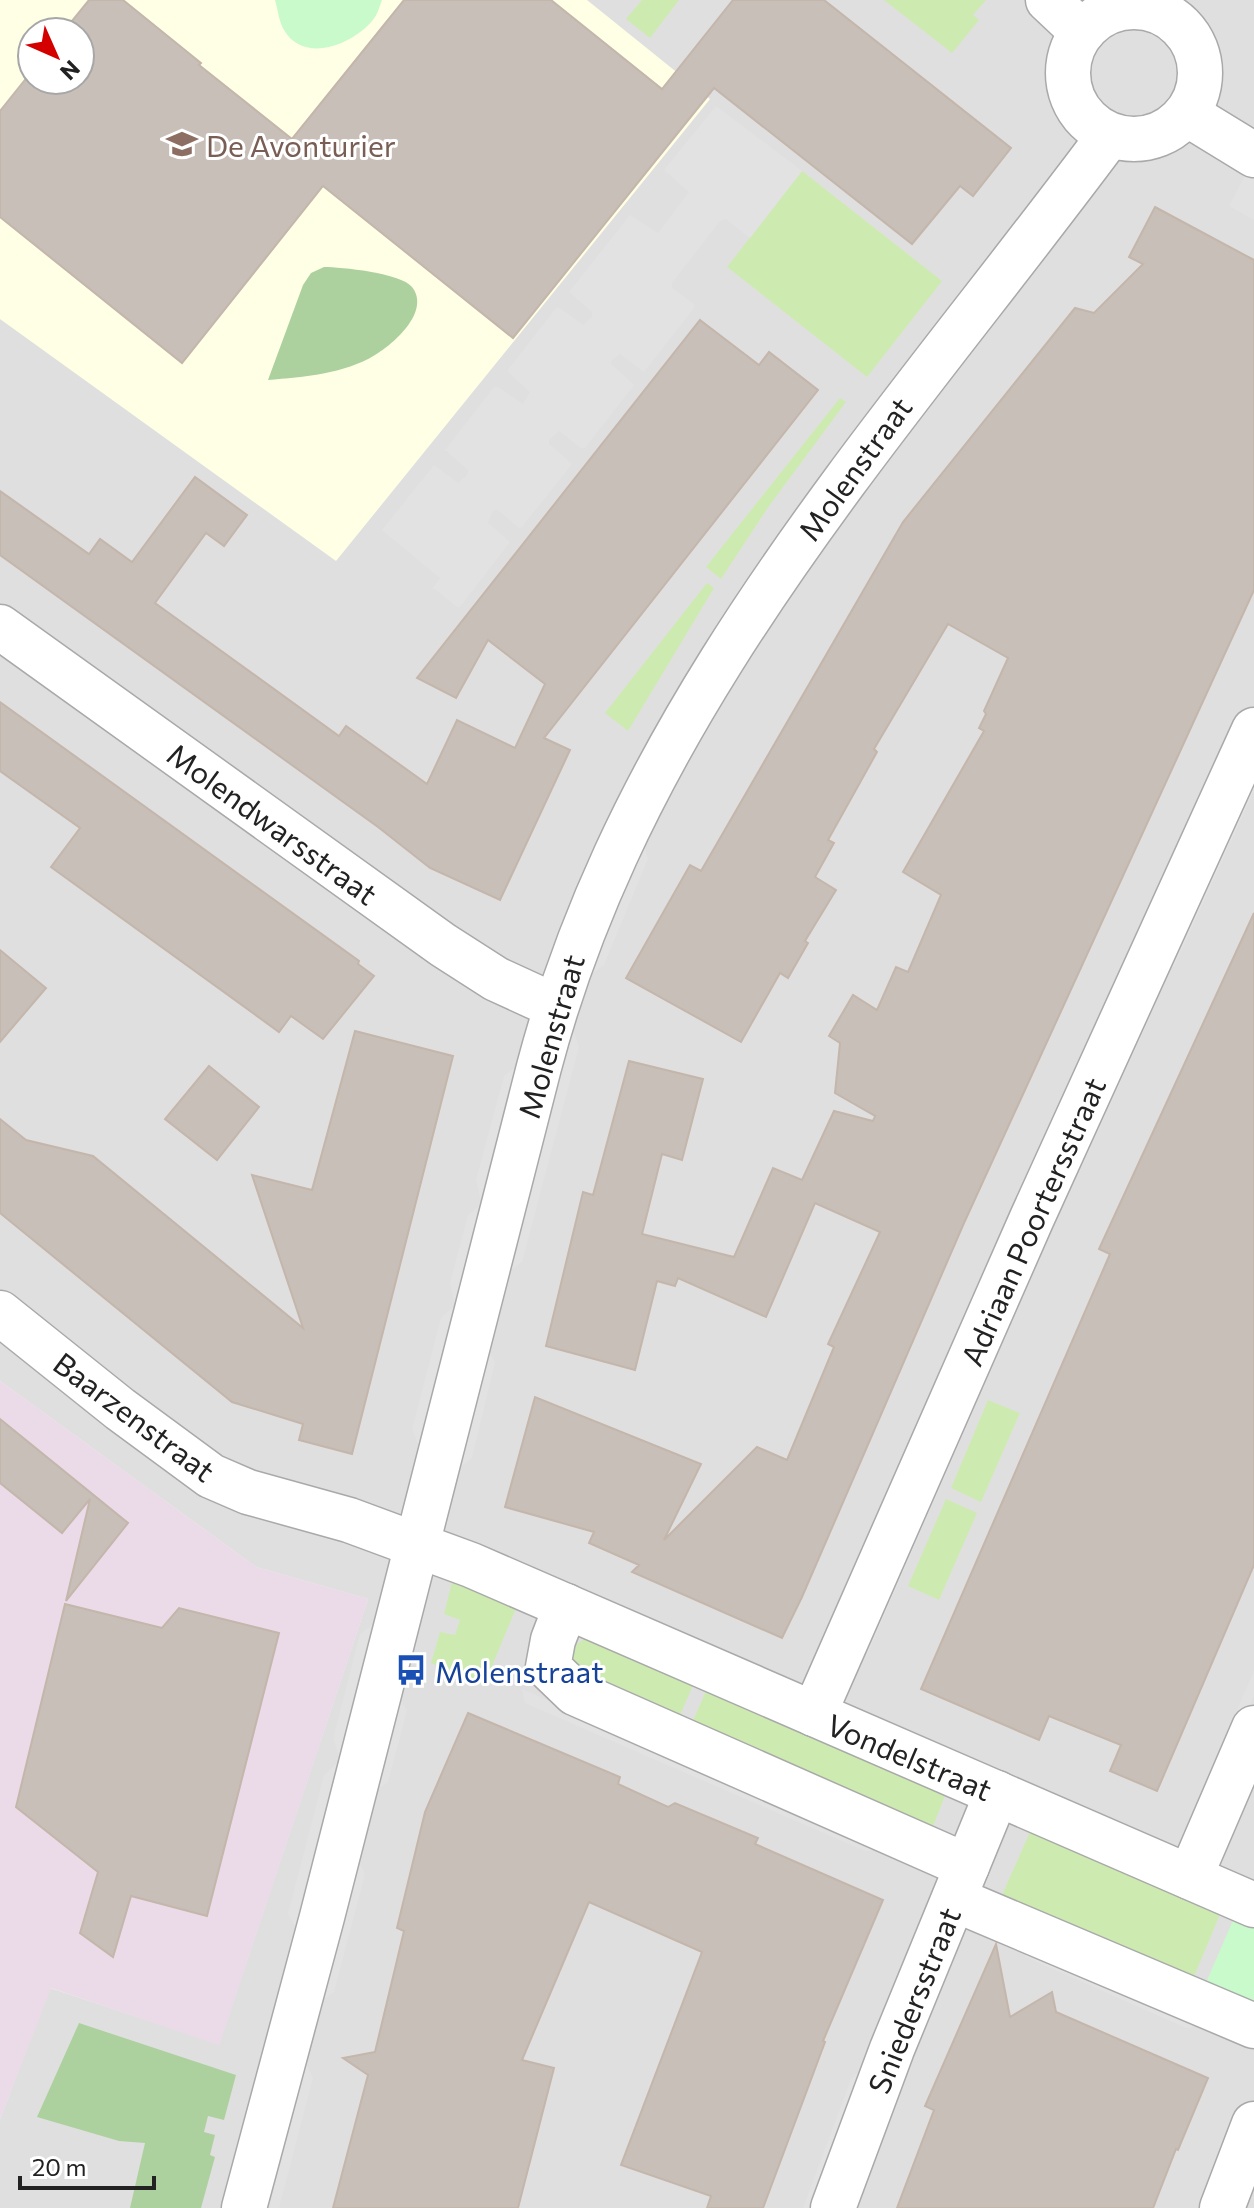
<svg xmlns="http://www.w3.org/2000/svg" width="1254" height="2208" font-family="Commissioner,sans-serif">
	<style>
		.residential { fill: #e0dfdf; fill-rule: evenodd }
		.industrial { fill: #ebdbe8 }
		.education { fill: #ffffe5; fill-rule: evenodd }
		.grass { fill: #cdebb0 }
		.forest { fill: #add19e }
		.park { fill: #c8facc }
		.parking { fill: #e2e2e2 }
		.building { fill: #c7bfb8; stroke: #c4b6ab; stroke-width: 2 }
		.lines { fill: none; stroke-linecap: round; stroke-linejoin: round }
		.minor-casing { stroke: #a9a9a9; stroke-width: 47 }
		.minor { stroke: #fff; stroke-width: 44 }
		.labels { text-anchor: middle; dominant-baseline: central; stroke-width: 6; stroke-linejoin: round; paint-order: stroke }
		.education-label { font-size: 30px; fill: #785e54; stroke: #fff; text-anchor: start }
		.street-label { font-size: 30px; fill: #222; stroke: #fff }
		.transit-label { font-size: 30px; fill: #164399; stroke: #fff; text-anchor: start }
	</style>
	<rect width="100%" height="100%" fill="#f2efe9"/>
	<path class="residential" d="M0,0H1254V2208H0V2119L50,1988L219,2044L368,1599L256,1567L0,1381ZM32,32H80V80H32Z"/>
	<path class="industrial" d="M0,1381L256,1567L368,1599L219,2045L51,1988L0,2119Z"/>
	<path class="education" d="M0,0H587L710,99L336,561L0,319ZM32,32H80V80H32Z"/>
	<g class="grass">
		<path d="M642,0H679L650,38L626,19Z"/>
		<path d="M884,0H986L973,15L979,20L952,53Z"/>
		<path d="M802,171L942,281L867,377L727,267Z"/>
		<path d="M840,398L846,402L769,506L721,579L706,567Z"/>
		<path d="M707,583L714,588L628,731L605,713Z"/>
		<path d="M988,1400L1020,1413L981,1502L951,1488Z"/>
		<path d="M946,1499L977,1513L939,1600L908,1586Z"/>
		<path d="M453,1578L517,1606L484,1685L431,1663L440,1632L455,1635L460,1620L444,1614Z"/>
		<path d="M584,1639H595L694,1683L678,1720L579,1677L569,1662L573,1647Z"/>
		<path d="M707,1689L946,1793L932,1829L691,1725Z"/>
		<path d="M1030,1832L1044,1835L1221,1912L1193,1979L1015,1903L1002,1895Z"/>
	</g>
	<g class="forest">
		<path d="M324,267C341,267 401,273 412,287C431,311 394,344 375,355C344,374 304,377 268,380L303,285L311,273Z"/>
		<path d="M79,2023L236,2075L224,2120L208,2116L204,2132L215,2135L210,2155L215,2157L201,2208H130L145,2143L119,2141L37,2117Z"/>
	</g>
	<g class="park">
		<path d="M275,0H382C380,5 378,13 375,17C356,44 304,65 284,30C279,22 278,10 275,0Z"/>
		<path d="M1234,1918L1254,1927V2007L1205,1985Z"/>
	</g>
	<g class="parking">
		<path d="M716,106L802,171L750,238L726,219L720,221L672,283V288L694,304V308L644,372L620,354L611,361V364L634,385L585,448H581L559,431L549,440V444L572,464L522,527L519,528L498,510H493L488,523L510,542L460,607H457L435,589H432L440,578L382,530L434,465L458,483L467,475L468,470L445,450L494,387H498L523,404L530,392L507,371L556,308H560L583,325L592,317V312L569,292L630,215L658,233L689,192L664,170Z"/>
		<path d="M1254,158V220L1229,206Z"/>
		<path d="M1254,766V791L1174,967L1164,963Z"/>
		<path d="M644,844L648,859L604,965L592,974L601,940Z"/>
		<path d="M1145,1002L1155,1006L1065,1204L1051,1209Z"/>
		<path d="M572,1027L579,1047L522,1262L506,1274Z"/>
		<path d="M517,1066L420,1449L412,1429L441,1318L455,1305L450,1283L468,1215L478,1207L481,1201L476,1180L504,1076Z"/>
		<path d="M1014,1294L1019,1306L867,1655L853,1663Z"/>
		<path d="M487,1347L495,1362L472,1458L456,1471Z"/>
		<path d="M372,1625L339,1756L333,1739L360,1634Z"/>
		<path d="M1254,1671V1696L1205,1808L1200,1794Z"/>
		<path d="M522,1689L880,1844L870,1851H865L525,1703Z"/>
		<path d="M400,1698L407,1711L388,1782L376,1791Z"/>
		<path d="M337,1763L295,1927L288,1914L324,1775Z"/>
		<path d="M358,1860L365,1874L334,1992L322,2001Z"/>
		<path d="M1025,1946L1199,2021L1191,2028H1186L1026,1957L1023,1953Z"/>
		<path d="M306,2063L313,2078L279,2208H269Z"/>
		<path d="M866,2072L816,2208H803L851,2079L855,2074Z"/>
	</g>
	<g class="building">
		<path d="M89,0H123L201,63L199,65L292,139L404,0H551L662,89L733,0H824L1011,148L973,196L960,186L912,244L714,88L513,338L323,186L182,363L0,217V111L32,71V80H80V32H63Z"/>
		<path d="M1155,207L1254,260V590L964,1223L802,1597L782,1638L632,1572L639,1565L589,1543L594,1532L505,1507L535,1397L701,1464L664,1540L757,1447L787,1460L834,1347L828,1344L880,1232L815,1203L766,1317L678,1278L675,1286L657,1281L635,1370L546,1346L583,1192L593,1195L629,1061L703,1079L682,1160L662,1154L642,1234L734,1257L773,1168L802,1180L834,1111L873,1121L875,1116L835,1093L840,1043L829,1036L853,995L877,1010L896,967L908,972L941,895L903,872L984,731L979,728L986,714L984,711L1008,658L948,624L874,749L877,752L828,840L834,843L815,877L836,890L805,941L808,943L788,978L780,973L741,1042L626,978L690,865L701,871L903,522L1075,308L1094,313L1143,264L1129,257Z"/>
		<path d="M700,320L759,365L769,352L818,390L544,738L570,750L500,900L430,868L378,827L0,555V491L89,554L100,539L132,562L195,477L247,515L224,546L206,533L155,603L339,736L346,726L427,784L457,720L515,748L545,684L488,640L456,698L417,678Z"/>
		<path d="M0,702L359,961L358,964L374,976L323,1039L291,1016L279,1032L51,867L80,828L0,771Z"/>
		<path d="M1254,913V1565L1157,1791L1110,1771L1121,1745L1049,1716L1039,1740L921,1689L1110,1254L1099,1249Z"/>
		<path d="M0,950L46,988L0,1042Z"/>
		<path d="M355,1031L453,1056L352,1454L299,1440L303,1424L232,1402L0,1213V1119L26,1140L93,1156L303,1328L252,1175L312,1190Z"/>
		<path d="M209,1066L259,1107L217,1160L165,1119Z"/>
		<path d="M0,1419L128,1523L66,1601L90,1499L62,1533L0,1483Z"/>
		<path d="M65,1604L162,1628L179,1608L279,1633L207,1916L131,1896L113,1957L80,1933L98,1872L16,1807Z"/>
		<path d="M468,1713L620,1777L618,1784L668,1807L675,1803L758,1838L755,1844L883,1900L823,2041L825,2042L763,2208H707L711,2196L621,2165L702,1952L589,1902L522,2060L554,2068L518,2208H333L368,2075L343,2058L375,2052L404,1931L397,1928L425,1812Z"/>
		<path d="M996,1944L1010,2017L1052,1992L1056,2012L1208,2078L1178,2150L1176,2149L1153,2208H897L934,2110L925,2106Z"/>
	</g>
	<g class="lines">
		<defs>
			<g id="minor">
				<path d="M1048,0L1082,32"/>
				<circle cx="1134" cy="73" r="66"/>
				<path d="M1187,114L1254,155"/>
				<path d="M0,627L443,945L496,979L555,1006"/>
				<path d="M0,1313L120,1409L211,1476L248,1492L349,1520L471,1565L1254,1905"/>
				<path d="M566,1606L553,1640L548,1667L575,1693L967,1866"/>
				<path d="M814,1714L1032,1218L1254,730"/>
				<path d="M1190,1877L1254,1728"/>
				<path d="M954,1899L1254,2026"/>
				<path d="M244,2208L322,1917L539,1067C636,700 889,432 1109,136"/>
				<path d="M833,2208L892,2049L997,1793"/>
				<path d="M1222,2208L1254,2124"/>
			</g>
		</defs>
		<use href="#minor" class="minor-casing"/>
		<use href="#minor" class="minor"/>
	</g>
	<defs>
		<symbol id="school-bare" viewBox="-9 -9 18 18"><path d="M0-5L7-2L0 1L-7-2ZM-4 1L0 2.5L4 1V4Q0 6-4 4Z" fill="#8d6e63" stroke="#fff" stroke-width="2.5" paint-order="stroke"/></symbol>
		<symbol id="bus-bare" viewBox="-9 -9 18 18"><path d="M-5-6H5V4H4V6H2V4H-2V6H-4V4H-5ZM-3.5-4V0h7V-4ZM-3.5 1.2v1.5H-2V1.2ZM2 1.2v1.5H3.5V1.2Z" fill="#1a4fb4" stroke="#fff" stroke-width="2.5" paint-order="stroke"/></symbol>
	</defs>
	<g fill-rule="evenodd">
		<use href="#school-bare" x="160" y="122" width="44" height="44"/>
		<use href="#bus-bare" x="389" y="1648" width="44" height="44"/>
	</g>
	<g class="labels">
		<g class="education-label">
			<text x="206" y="144">De Avonturier</text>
		</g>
		<g class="street-label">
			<text transform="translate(854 468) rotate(-54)">Molenstraat</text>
			<text transform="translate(273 823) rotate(36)">Molendwarsstraat</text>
			<text transform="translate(550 1036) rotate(-74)">Molenstraat</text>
			<text transform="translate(1032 1221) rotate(-66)">Adriaan Poortersstraat</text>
			<text transform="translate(135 1416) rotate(37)">Baarzenstraat</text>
			<text transform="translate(910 1756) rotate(23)">Vondelstraat</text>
			<text transform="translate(913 2000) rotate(-68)">Sniedersstraat</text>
		</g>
		<g class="transit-label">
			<text x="435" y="1670">Molenstraat</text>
		</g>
	</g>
	<g transform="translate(56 56) rotate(135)"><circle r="38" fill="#ffffff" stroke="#a7a7a7" stroke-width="2"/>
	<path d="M0-6L14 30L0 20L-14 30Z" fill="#d40000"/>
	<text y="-12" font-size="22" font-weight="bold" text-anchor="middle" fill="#222222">N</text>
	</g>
	<path d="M20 2176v12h134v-12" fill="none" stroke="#222222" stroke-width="4"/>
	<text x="32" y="2176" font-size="24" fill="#222222" stroke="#ffffff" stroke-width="6" paint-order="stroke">20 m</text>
</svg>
